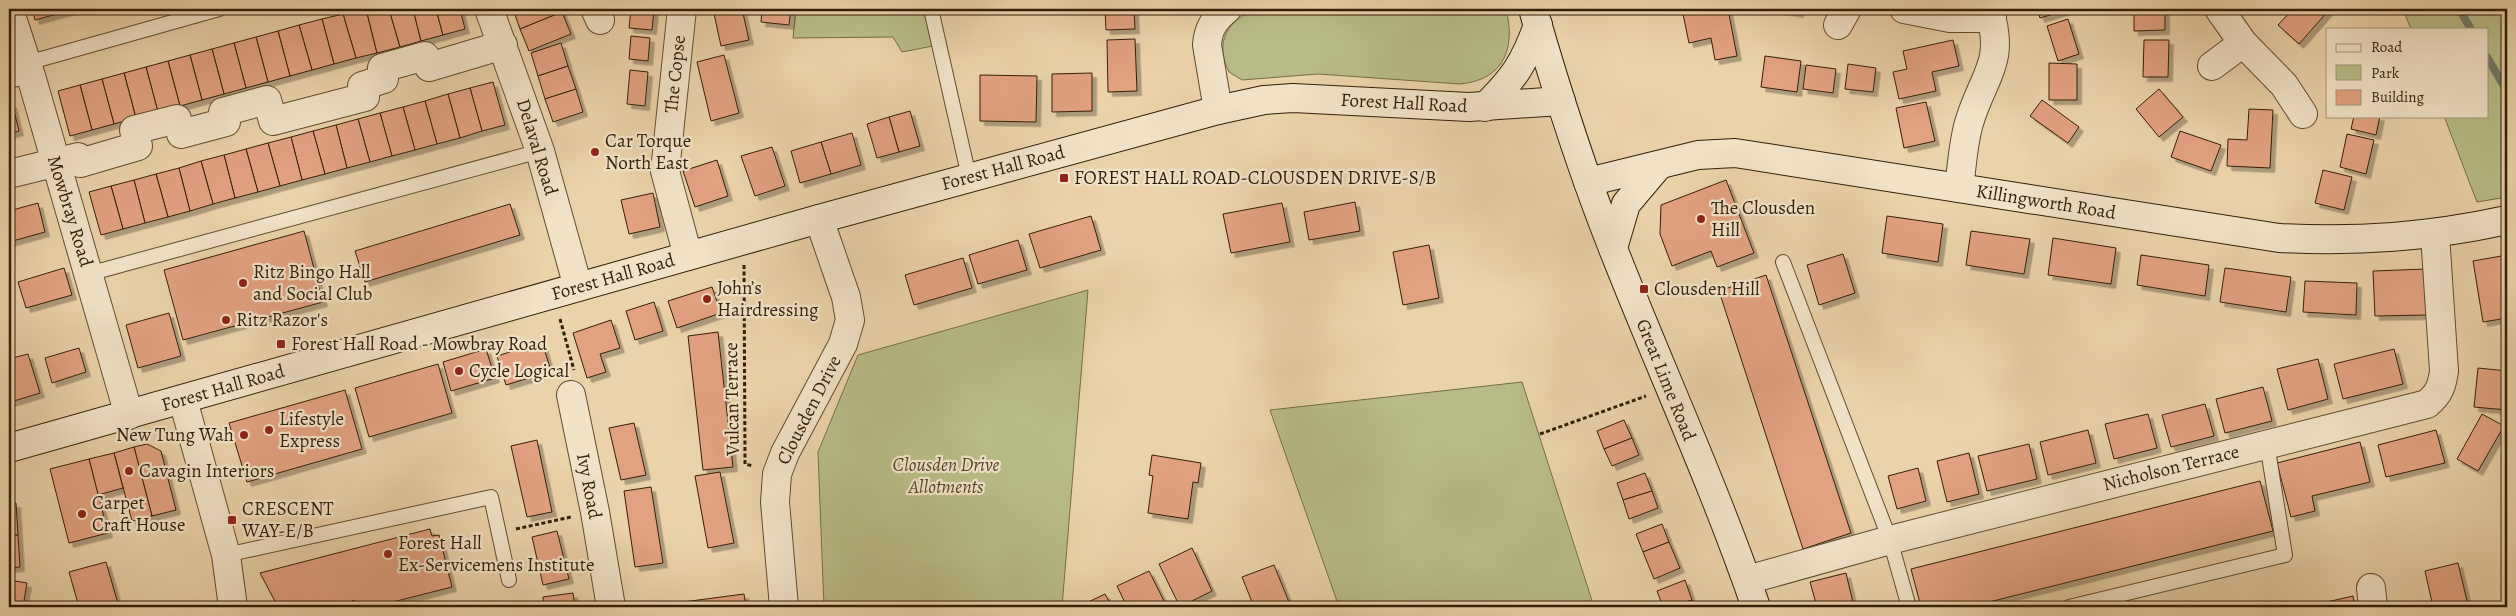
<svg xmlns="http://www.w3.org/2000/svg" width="2516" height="616" font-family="Alegreya,serif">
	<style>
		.green { fill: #b8bb87; stroke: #766d47 }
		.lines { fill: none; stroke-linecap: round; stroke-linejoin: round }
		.stream { stroke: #707b66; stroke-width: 8 }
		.building { fill: #e2a181; stroke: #331f07; filter: url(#shadow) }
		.lane-casing { stroke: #614c30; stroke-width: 16 }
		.street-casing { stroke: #614c30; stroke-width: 30 }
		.secondary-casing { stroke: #331f07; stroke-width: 30 }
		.path { stroke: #331f07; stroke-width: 3; stroke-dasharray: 4 2.5; stroke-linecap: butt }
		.lane { stroke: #f1e2c8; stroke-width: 14 }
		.street { stroke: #f1e2c8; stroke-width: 28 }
		.secondary { stroke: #f1e2c8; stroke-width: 28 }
		.poi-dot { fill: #8f2418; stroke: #f1e2c8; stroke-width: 2 }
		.labels { text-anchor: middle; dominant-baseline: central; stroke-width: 4.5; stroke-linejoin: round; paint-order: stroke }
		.street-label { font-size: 19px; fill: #331f07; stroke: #f1e2c8 }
		.poi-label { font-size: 19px; fill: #331f07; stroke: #f1e2c8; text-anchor: start }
		.park-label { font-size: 19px; font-style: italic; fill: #544627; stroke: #f1e2c8 }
	</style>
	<defs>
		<filter id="shadow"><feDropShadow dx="4.5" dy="4.5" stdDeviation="0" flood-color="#0004"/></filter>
	</defs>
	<rect width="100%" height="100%" fill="#ead2aa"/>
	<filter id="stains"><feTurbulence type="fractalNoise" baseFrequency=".004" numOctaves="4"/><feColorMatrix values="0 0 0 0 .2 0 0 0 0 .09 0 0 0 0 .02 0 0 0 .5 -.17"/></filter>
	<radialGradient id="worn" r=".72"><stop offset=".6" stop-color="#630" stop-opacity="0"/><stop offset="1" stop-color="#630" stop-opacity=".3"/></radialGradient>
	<g class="green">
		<path d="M796,9H933L938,45L902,52L893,37L793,38Z"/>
		<path d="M1257,9H1506C1516,48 1504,80 1460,84L1318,74L1242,80L1229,72C1214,42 1227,20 1257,9Z"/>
		<path d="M2403,9H2507V197L2477,202L2444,116H2487V29H2411Z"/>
		<path d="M1088,290L1062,607H824L818,452L858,355Z"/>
		<path d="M1522,382L1594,607H1339L1270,410Z"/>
	</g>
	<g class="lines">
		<g class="stream">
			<path d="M2459,9L2471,29"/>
			<path d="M2487,57L2507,91"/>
			<path d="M2503,607L2507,592"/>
		</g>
	</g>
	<g class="building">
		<path d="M32,9H55L57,14L35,20Z"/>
		<path d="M55,9H76L57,14Z"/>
		<path d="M361,9H366L377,53L356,58L343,14Z"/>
		<path d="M366,9H389L400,47L377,53Z"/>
		<path d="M389,9H413L421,41L400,47Z"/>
		<path d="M413,9H436L443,35L421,41Z"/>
		<path d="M436,9H460L465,29L443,35Z"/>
		<path d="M513,9H560L562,12L520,29Z"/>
		<path d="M631,9H654L652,30L629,28Z"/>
		<path d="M713,9H742L749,40L721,46Z"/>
		<path d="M762,9H791L789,25L761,22Z"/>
		<path d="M1105,9H1134L1135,29L1106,30Z"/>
		<path d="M1682,9H1728L1737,56L1715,60L1711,38L1689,43Z"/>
		<path d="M1774,9H1799V13Z"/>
		<path d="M2037,9H2070L2040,18Z"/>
		<path d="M2134,9H2165V30L2134,31Z"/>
		<path d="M2293,9H2328L2329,10L2299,44L2278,25Z"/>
		<path d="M562,12L571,34L529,51L520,29Z"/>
		<path d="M343,14L356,58L334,64L322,19Z"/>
		<path d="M322,19L334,64L312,70L299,25Z"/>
		<path d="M2068,19L2079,54L2058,61L2047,26Z"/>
		<path d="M299,25L312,70L290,76L278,31Z"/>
		<path d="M278,31L290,76L268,82L256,37Z"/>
		<path d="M631,36L650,38L648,61L629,59Z"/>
		<path d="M256,37L268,82L246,88L234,43Z"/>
		<path d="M1135,39L1137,91L1108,92L1107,40Z"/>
		<path d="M1953,40L1959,66L1932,72L1936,91L1899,99L1893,72L1907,69L1903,51Z"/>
		<path d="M2144,40H2169L2168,77H2143Z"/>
		<path d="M234,43L246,88L224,94L212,49Z"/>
		<path d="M561,43L568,66L538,76L531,53Z"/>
		<path d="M212,49L224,94L202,100L190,55Z"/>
		<path d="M190,55L202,100L180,106L168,61Z"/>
		<path d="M724,55L739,113L711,121L697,62Z"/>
		<path d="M1765,56L1801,61L1797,92L1761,87Z"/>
		<path d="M168,61L180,106L158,112L146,67Z"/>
		<path d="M2049,63L2077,64V100H2049Z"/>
		<path d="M1848,64L1876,68L1873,92L1845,89Z"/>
		<path d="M1806,65L1836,69L1833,93L1803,89Z"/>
		<path d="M568,66L576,89L545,99L538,76Z"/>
		<path d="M146,67L158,112L136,118L124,73Z"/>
		<path d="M630,70L648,72L645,106L627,104Z"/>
		<path d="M124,73L136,118L114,124L102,79Z"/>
		<path d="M1092,73V111L1052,112V74Z"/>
		<path d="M980,75L1037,76L1036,122L980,121Z"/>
		<path d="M102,79L114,124L92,130L80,85Z"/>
		<path d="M493,82L505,125L482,131L470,88Z"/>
		<path d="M80,85L92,130L70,136L58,91Z"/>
		<path d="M470,88L482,131L460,138L448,94Z"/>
		<path d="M576,89L583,112L553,122L545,99Z"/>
		<path d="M2159,89L2183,117L2159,137L2136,109Z"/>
		<path d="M448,94L460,138L437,144L425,101Z"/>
		<path d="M2042,100L2079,127L2068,143L2030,116Z"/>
		<path d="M425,101L437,144L415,150L403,107Z"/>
		<path d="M1926,102L1935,141L1904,148L1896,108Z"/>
		<path d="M12,103L19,131L9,134V104Z"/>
		<path d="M403,107L415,150L392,156L380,113Z"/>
		<path d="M2249,109L2273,110L2270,168L2227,166L2228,139L2247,140Z"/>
		<path d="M910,111L920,146L899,152L889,117Z"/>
		<path d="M380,113L392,156L370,162L358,119Z"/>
		<path d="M2354,116H2380L2376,135L2351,129Z"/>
		<path d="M889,117L899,152L877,158L867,124Z"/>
		<path d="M358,119L370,162L347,168L336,125Z"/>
		<path d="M336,125L347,168L325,174L313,131Z"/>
		<path d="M313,131L325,174L302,180L291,137Z"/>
		<path d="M2180,131L2221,145L2211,171L2171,157Z"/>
		<path d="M852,133L861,165L831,174L821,142Z"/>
		<path d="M2347,134L2374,140L2366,174L2340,167Z"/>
		<path d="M291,137L302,180L280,186L268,143Z"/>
		<path d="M821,142L831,174L800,183L791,151Z"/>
		<path d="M268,143L280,186L258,192L246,149Z"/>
		<path d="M772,147L785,186L755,196L741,156Z"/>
		<path d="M246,149L258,192L235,198L224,155Z"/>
		<path d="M224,155L235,198L213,204L201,161Z"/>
		<path d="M717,160L728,196L695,207L683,171Z"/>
		<path d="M201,161L213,204L190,211L179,168Z"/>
		<path d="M179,168L190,211L168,217L156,174Z"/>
		<path d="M2323,170L2352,177L2344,210L2315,203Z"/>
		<path d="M156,174L168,217L145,223L134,180Z"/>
		<path d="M134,180L145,223L123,229L111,186Z"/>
		<path d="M1726,180L1754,253L1717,267L1711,251L1672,266L1660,234L1661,205Z"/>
		<path d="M111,186L123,229L101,235L89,192Z"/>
		<path d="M653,193L660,227L629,234L621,200Z"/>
		<path d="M1355,202L1360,231L1309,240L1304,212Z"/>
		<path d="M38,203L45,232L9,242V211Z"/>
		<path d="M1282,203L1290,242L1231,253L1223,214Z"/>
		<path d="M510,204L520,235L365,282L355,251Z"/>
		<path d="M1091,216L1101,250L1040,268L1029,234Z"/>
		<path d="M1887,216L1943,224L1938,262L1882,253Z"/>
		<path d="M304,231L323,302L183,340L164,270Z"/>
		<path d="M1971,231L2030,239L2024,274L1966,265Z"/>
		<path d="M2053,238L2116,248L2111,284L2048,275Z"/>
		<path d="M1018,240L1027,270L978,284L969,255Z"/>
		<path d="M1429,245L1439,298L1403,305L1393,252Z"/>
		<path d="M1843,254L1855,293L1819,305L1807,265Z"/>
		<path d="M2141,255L2209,265L2205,296L2137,285Z"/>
		<path d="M2507,255V318L2483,322L2473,261Z"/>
		<path d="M963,258L972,288L914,305L905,275Z"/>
		<path d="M64,268L72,295L26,308L18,282Z"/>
		<path d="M2225,268L2291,277L2286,312L2220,302Z"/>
		<path d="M2426,269L2427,315L2375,316L2373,271Z"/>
		<path d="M1766,275L1851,533L1803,549L1719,291Z"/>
		<path d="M2305,281L2357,283L2356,315L2303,312Z"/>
		<path d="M712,287L721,313L677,328L668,301Z"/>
		<path d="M654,302L663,331L635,340L626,311Z"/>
		<path d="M169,313L181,356L138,368L126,325Z"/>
		<path d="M611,320L620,348L600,354L606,372L587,378L573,333Z"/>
		<path d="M718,332L733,467L703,470L688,336Z"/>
		<path d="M542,342L551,371L506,385L497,356Z"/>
		<path d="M79,348L86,372L52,383L45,358Z"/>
		<path d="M486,349L495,378L451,391L443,362Z"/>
		<path d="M2394,349L2403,384L2343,399L2334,364Z"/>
		<path d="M28,354L40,393L14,401L9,384V359Z"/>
		<path d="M2318,359L2328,399L2288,410L2277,369Z"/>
		<path d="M438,364L452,413L369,437L355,388Z"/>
		<path d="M2478,368L2507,371V410L2474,407Z"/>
		<path d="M9,384L14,401L9,402Z"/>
		<path d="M2263,387L2272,421L2225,433L2216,399Z"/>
		<path d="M345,390L362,449L247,482L229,423Z"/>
		<path d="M2205,404L2214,436L2171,447L2162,415Z"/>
		<path d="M2148,414L2157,448L2114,459L2105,424Z"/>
		<path d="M2482,414L2504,426L2478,471L2457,459Z"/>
		<path d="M1624,420L1632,438L1604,449L1597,431Z"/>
		<path d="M634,423L646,475L621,480L609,428Z"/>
		<path d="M2088,430L2096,463L2048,475L2040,442Z"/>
		<path d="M2436,430L2445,463L2386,477L2378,445Z"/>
		<path d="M1632,438L1639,455L1612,466L1604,449Z"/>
		<path d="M537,440L552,512L527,517L511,446Z"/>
		<path d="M2360,442L2370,482L2312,496L2315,511L2291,517L2277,463Z"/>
		<path d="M147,444L161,451L176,510L152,516L134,447Z"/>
		<path d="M2029,444L2037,479L1987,491L1978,456Z"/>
		<path d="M134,447L152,516L132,521L114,453Z"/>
		<path d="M114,453L123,488L98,495L89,459Z"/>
		<path d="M1969,453L1979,494L1947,502L1937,461Z"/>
		<path d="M1152,455L1201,463L1198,483L1193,482L1188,519L1148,513L1153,476L1149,475Z"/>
		<path d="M89,459L108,533L69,543L50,469Z"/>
		<path d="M1918,468L1926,501L1897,509L1888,476Z"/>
		<path d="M720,472L734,543L708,548L695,476Z"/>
		<path d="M1645,473L1652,491L1623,500L1617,483Z"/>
		<path d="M2260,481L2273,531L1969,607H1921L1911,569Z"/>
		<path d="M651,487L663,563L635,567L624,491Z"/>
		<path d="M1652,491L1658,508L1629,519L1623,500Z"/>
		<path d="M9,503H16L18,535L9,536Z"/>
		<path d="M1662,524L1669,542L1643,552L1636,534Z"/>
		<path d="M430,529L432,536L439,535L452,587L373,607H358L354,600L342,607H278L260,573Z"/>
		<path d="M557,531L569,579L543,585L532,537Z"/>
		<path d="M18,535L20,567L9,568V536Z"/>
		<path d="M1669,542L1680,568L1654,579L1643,552Z"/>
		<path d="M1192,548L1212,591L1180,607L1159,564Z"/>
		<path d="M106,562L119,607H79L69,572Z"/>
		<path d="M2458,563L2468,605L2433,607L2425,571Z"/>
		<path d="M1274,565L1291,607H1254L1242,577Z"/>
		<path d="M1149,571L1167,607H1127L1117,586Z"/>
		<path d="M1846,573L1854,607H1817L1810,582Z"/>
		<path d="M9,580L27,583L23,607H9Z"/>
		<path d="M1685,580L1692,600L1672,607H1663L1657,591Z"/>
		<path d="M573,593L575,607H544L543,597Z"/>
		<path d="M744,594L746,607H645Z"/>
		<path d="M1105,594L1112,607H1078Z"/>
		<path d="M2353,596L2355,607H2319L2318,604Z"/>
		<path d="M1692,600L1695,607H1672Z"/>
	</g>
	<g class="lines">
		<defs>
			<g id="lane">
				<path d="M931,9L969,177"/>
				<path d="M27,63L219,9"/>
				<path d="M9,81L31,76"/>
				<path d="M1783,262L1890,540L1909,607"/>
				<path d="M88,274L540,151"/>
				<path d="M226,555L491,497L509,580"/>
				<path d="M2069,607L2285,555L2267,444"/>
			</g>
			<g id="street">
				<path d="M9,9L31,76L129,415"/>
				<path d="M489,9L540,151L578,287"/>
				<path d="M595,9L600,20"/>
				<path d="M682,9L665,171L688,256"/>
				<path d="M1904,9L1950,18H1992"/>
				<path d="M2219,9L2243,43L2284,85L2303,114"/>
				<path d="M1838,25L1847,9"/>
				<path d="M2212,66L2243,43"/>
				<path d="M1218,110L1207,45C1208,28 1215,19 1227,9"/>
				<path d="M9,174L78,157L80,163L138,146L134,130L177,119L181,134L226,122L223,112L267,100L273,121L365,97L362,86L384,79L382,68L425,56L429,67L503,45"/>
				<path d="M1959,188C1962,166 1963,143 1969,123C1983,75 2006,64 1989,9"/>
				<path d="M571,395L595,512L611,607"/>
				<path d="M183,400L226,555L233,607"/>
				<path d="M1747,580L1890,540L2427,404C2439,394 2442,386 2444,371L2435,234"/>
				<path d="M2371,588L2373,607"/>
				<path d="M784,607L775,502L777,474L785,453L843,344L850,320L846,297L819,219"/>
			</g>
			<g id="secondary">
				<path d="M1533,9C1556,89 1581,168 1612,246C1659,366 1714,485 1756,607"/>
				<path d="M1485,107C1514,78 1524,64 1538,25"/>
				<path d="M1588,182L1698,155L1735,153L2279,238C2358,242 2429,237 2507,220"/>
				<path d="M1613,248L1626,204L1659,165"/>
				<path d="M9,448L819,219L1218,110L1264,100L1293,98L1469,107L1561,101"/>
			</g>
		</defs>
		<use href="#lane" class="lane-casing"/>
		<use href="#street" class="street-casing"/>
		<use href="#secondary" class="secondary-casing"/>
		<g class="path">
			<path d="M744,265L745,464L753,466"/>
			<path d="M560,319L574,370"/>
			<path d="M1540,434L1646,396"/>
			<path d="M516,529L571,517"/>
		</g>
		<use href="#lane" class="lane"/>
		<use href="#street" class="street"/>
		<use href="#secondary" class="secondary"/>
	</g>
	<g class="poi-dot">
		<circle cx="595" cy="152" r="5"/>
		<rect x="1059" y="173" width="10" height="10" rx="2.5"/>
		<circle cx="1701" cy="219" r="5"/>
		<circle cx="243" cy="283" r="5"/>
		<rect x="1639" y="284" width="10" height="10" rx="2.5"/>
		<circle cx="707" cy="299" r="5"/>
		<circle cx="226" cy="320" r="5"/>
		<rect x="276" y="339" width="10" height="10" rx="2.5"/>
		<circle cx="459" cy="371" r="5"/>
		<circle cx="269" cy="430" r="5"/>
		<circle cx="244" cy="435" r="5"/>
		<circle cx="129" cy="471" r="5"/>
		<circle cx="82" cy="514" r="5"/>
		<rect x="227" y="515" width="10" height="10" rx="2.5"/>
		<circle cx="388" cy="554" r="5"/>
	</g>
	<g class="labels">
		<g class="street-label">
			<text transform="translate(675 74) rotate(-84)">The Copse</text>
			<text transform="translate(1404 103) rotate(3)">Forest Hall Road</text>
			<text transform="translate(537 147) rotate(73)">Delaval Road</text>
			<text transform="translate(1003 168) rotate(-15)">Forest Hall Road</text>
			<text transform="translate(2046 202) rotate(9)">Killingworth Road</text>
			<text transform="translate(70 211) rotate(73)">Mowbray Road</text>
			<text transform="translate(613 277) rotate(-16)">Forest Hall Road</text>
			<text transform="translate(1666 380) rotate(68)">Great Lime Road</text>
			<text transform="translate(223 388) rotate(-16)">Forest Hall Road</text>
			<text transform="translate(732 399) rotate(-91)">Vulcan Terrace</text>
			<text transform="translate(809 410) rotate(-63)">Clousden Drive</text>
			<text transform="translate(2171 468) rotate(-14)">Nicholson Terrace</text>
			<text transform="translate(589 486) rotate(79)">Ivy Road</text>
		</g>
		<g class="poi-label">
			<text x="605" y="141">Car Torque<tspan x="605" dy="22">North East</tspan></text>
			<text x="1074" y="178">FOREST HALL ROAD-CLOUSDEN DRIVE-S/B</text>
			<text x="1711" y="208">The Clousden<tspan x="1711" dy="22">Hill</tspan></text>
			<text x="253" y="272">Ritz Bingo Hall<tspan x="253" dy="22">and Social Club</tspan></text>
			<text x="717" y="288">John’s<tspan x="717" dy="22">Hairdressing</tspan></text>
			<text x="1654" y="289">Clousden Hill</text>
			<text x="236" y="320">Ritz Razor's</text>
			<text x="291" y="344">Forest Hall Road - Mowbray Road</text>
			<text x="469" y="371">Cycle Logical</text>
			<text x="279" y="419">Lifestyle<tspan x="279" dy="22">Express</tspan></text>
			<text x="234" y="435" text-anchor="end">New Tung Wah</text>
			<text x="139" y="471">Cavagin Interiors</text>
			<text x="92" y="503">Carpet<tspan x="92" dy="22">Craft House</tspan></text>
			<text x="242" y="509">CRESCENT<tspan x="242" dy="22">WAY-E/B</tspan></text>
			<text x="398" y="543">Forest Hall<tspan x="398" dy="22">Ex-Servicemens Institute</tspan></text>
		</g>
		<g class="park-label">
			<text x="946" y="465">Clousden Drive<tspan x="946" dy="22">Allotments</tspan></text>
		</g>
	</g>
	<rect width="2516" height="616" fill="none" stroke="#ead2aa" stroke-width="30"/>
	<rect x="10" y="10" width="2496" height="596" fill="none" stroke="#331f07" stroke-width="2.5"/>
	<rect x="15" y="15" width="2486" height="586" fill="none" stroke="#331f07"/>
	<rect x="2326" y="28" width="162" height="90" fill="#f1e2c8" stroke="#a5947b"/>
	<rect x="2336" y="44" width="25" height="8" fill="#f1e2c8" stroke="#a5947b"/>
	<text x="2371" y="52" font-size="15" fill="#331f07">Road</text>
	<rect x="2336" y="65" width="25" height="15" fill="#b8bb87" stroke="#a5947b"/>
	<text x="2371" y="78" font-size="15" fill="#331f07">Park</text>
	<rect x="2336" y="90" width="25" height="15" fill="#e2a181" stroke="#a5947b"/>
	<text x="2371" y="102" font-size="15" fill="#331f07">Building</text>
	<rect width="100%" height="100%" filter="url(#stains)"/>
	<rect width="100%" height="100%" fill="url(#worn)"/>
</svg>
